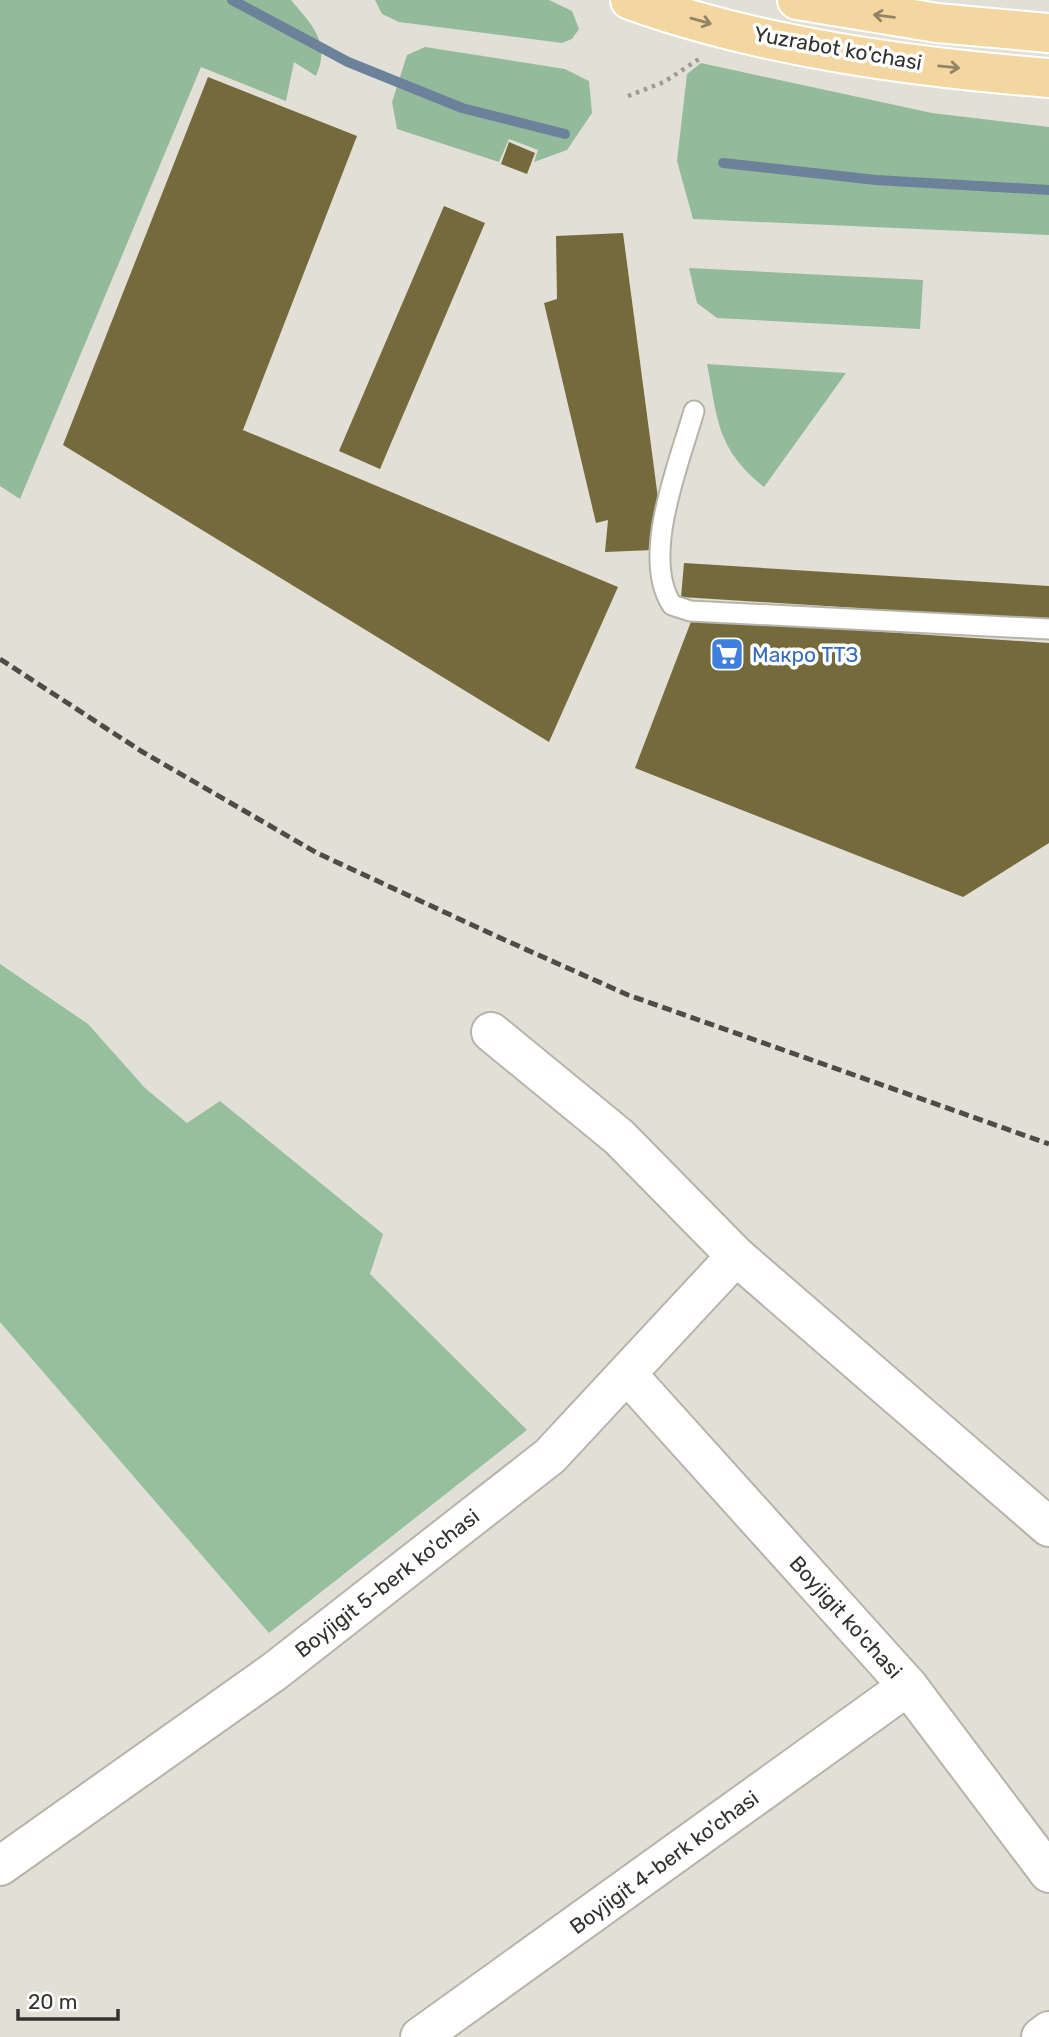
<svg xmlns="http://www.w3.org/2000/svg" width="1049" height="2037" font-family="Rubik,sans-serif">
	<style>
		.green { fill: #93ba9a }
		.forest { fill: #96bf9d }
		.lines { fill: none; stroke-linecap: round; stroke-linejoin: round }
		.stream { stroke: #6c819a; stroke-width: 10 }
		.building { fill: #746a3c }
		.lane-casing { stroke: #b6b4aa; stroke-width: 23 }
		.street-casing { stroke: #b6b4aa; stroke-width: 42 }
		.primary-casing { stroke: #fff; stroke-width: 42 }
		.path { stroke: #9d9c94; stroke-width: 4.5; stroke-dasharray: 3.5 5; stroke-linecap: butt }
		.lane { stroke: #fff; stroke-width: 19 }
		.street { stroke: #fff; stroke-width: 38 }
		.primary { stroke: #f4d7a0; stroke-width: 38 }
		.rail { stroke: #4d4c47; stroke-width: 5; stroke-dasharray: 10 5; stroke-linecap: butt }
		.oneway { stroke: #948467 }
		.labels { text-anchor: middle; dominant-baseline: central; stroke-width: 7; stroke-linejoin: round; paint-order: stroke }
		.street-label { font-size: 21px; fill: #33322e; stroke: #fff }
		.shop-label { font-size: 21px; fill: #366cbe; stroke: #fff; text-anchor: start }
	</style>
	<rect width="100%" height="100%" fill="#e2e0d6"/>
	<g class="green">
		<path d="M0,0H291C312,25 331,42 316,76L294,62L286,101L201,67L20,499L0,486Z"/>
		<path d="M375,0H549L572,11L579,29L572,39L562,43L399,22L382,14Z"/>
		<path d="M425,47L565,69L589,81L592,113L567,150L534,162L538,150L509,139L499,162L397,129L392,102L407,55Z"/>
		<path d="M701,63L932,113L1049,127V235L693,219L677,161L687,74Z"/>
		<path d="M689,268L923,280L920,329L717,318L697,303Z"/>
		<path d="M707,364L846,373L764,487C716,448 718,420 707,364Z"/>
	</g>
	<path class="forest" d="M0,964L88,1024L145,1088L187,1123L220,1101L383,1234L370,1274L527,1430L269,1633L0,1322Z"/>
	<g class="lines">
		<g class="stream">
			<path d="M232,0L348,62L462,108L565,134"/>
			<path d="M723,163L876,180L1049,190"/>
		</g>
	</g>
	<g class="building">
		<path d="M208,77L357,136L243,430L618,587L549,742L63,445Z"/>
		<path d="M509,142L535,153L527,174L501,164Z"/>
		<path d="M444,206L485,223L380,469L339,451Z"/>
		<path d="M623,233L659,506L653,550L605,552L608,520L596,523L544,303L557,299L556,236Z"/>
		<path d="M684,563L1049,586V620L681,597Z"/>
		<path d="M692,619L1049,643V843L963,897L635,768Z"/>
	</g>
	<g class="lines">
		<defs>
			<path id="lane" d="M694,411C680,461 640,557 672,605L690,611L1049,629"/>
			<g id="street">
				<path d="M491,1032L619,1137L736,1256L1049,1527"/>
				<path d="M627,1374L908,1686L1049,1873"/>
				<path d="M0,1866L275,1671L550,1456L736,1256"/>
				<path d="M420,2037L908,1686"/>
				<path d="M1041,2037L1049,2031"/>
			</g>
			<g id="primary">
				<path d="M630,0C760,47 912,67 1049,78"/>
				<path d="M797,0L937,23L1049,33"/>
			</g>
		</defs>
		<use href="#lane" class="lane-casing"/>
		<use href="#street" class="street-casing"/>
		<use href="#primary" class="primary-casing"/>
		<path class="path" d="M628,96L664,82L699,59"/>
		<use href="#lane" class="lane"/>
		<use href="#street" class="street"/>
		<use href="#primary" class="primary"/>
		<path class="rail" d="M0,659L141,751L317,853L496,936L628,995L1049,1144"/>
	</g>
	<defs><path id="oneway-shaft" d="M-6 0H5M1.5-3L5.5 0L1.5 3" fill="none" stroke-width="1.6" stroke-linecap="round" stroke-linejoin="round" transform="scale(1.75)"/></defs>
	<g class="oneway">
		<use href="#oneway-shaft" transform="translate(884 16) rotate(-172)"/>
		<use href="#oneway-shaft" transform="translate(701 21) rotate(16)"/>
		<use href="#oneway-shaft" transform="translate(949 67) rotate(6)"/>
	</g>
	<defs>
		<symbol id="supermarket-square" viewBox="-11 -11 22 22"><rect x="-9" y="-9" width="18" height="18" rx="4" fill="#3f7fe0" stroke="#fff"/><path d="M-6-5.5h2.5l.6 2H6L4.5 2H-2.5L-4.4-4H-6ZM-1.5 3.2a1.3 1.3 0 1 0 .1 0ZM3 3.2a1.3 1.3 0 1 0 .1 0Z" fill="#fff"/></symbol>
	</defs>
	<g fill-rule="evenodd">
		<use href="#supermarket-square" x="708" y="635" width="38" height="38"/>
	</g>
	<g class="labels">
		<g class="street-label">
			<text transform="translate(838 48) rotate(10)">Yuzrabot ko'chasi</text>
			<text transform="translate(387 1583) rotate(-38)">Boyjigit 5-berk ko'chasi</text>
			<text transform="translate(846 1617) rotate(48)">Boyjigit ko'chasi</text>
			<text transform="translate(664 1862) rotate(-36)">Boyjigit 4-berk ko'chasi</text>
		</g>
		<g class="shop-label">
			<text x="752" y="654">Макро ТТЗ</text>
		</g>
	</g>
	<path d="M18 2009v10h100v-10" fill="none" stroke="#33322e" stroke-width="3.5"/>
	<text x="28" y="2009" font-size="21" fill="#33322e" stroke="#ffffff" stroke-width="5" paint-order="stroke">20 m</text>
</svg>
